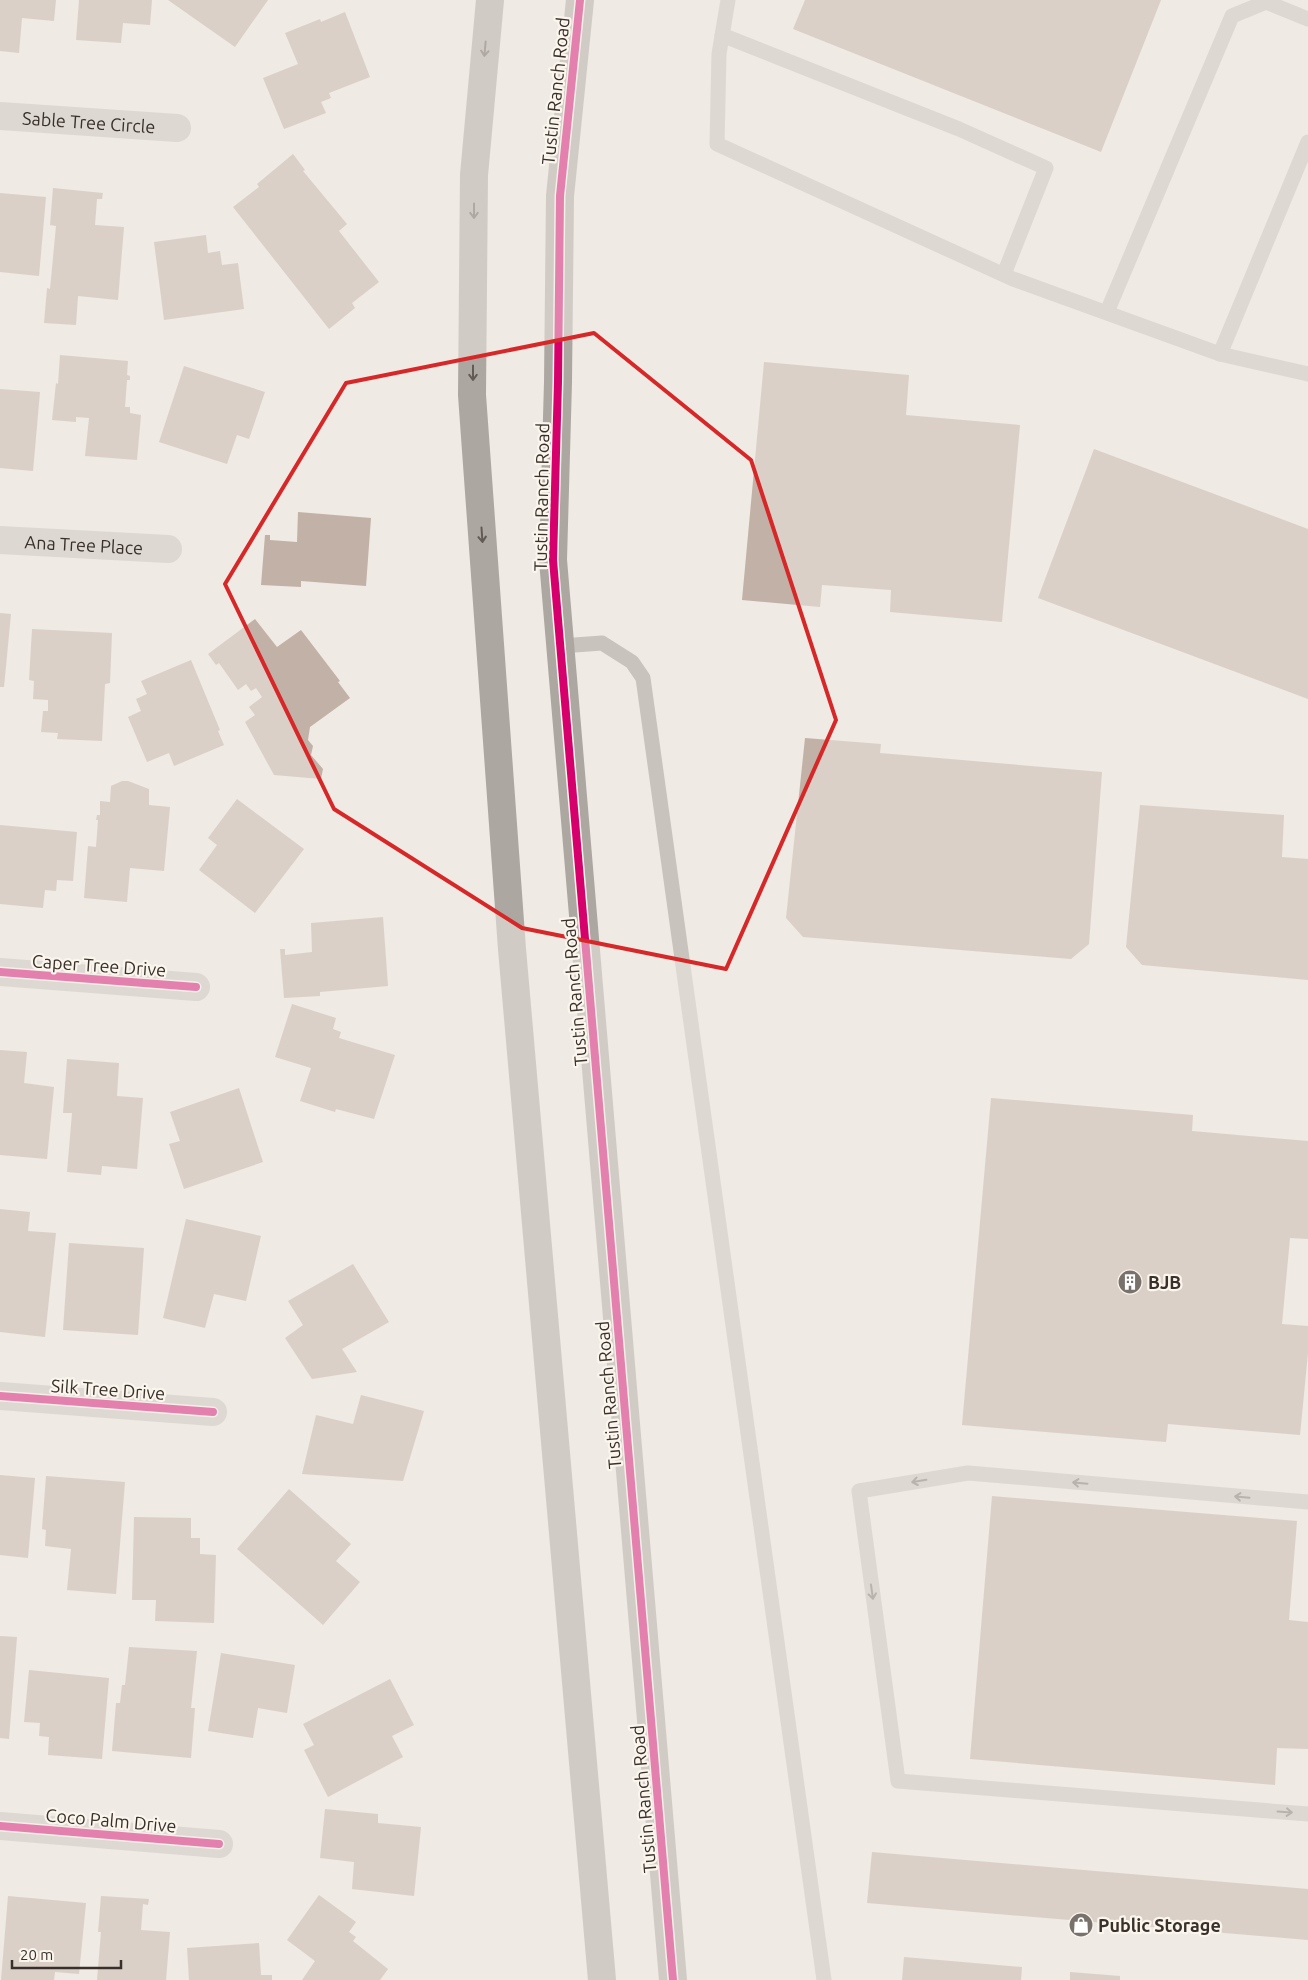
<svg xmlns="http://www.w3.org/2000/svg" width="1308" height="1980" font-family="Ubuntu,sans-serif">
	<style>
		.building { fill: #c2b1a6 }
		.lines { fill: none; stroke-linecap: round; stroke-linejoin: round }
		.lane { stroke: #c8c3bd; stroke-width: 15 }
		.street { stroke: #c8c3bd; stroke-width: 28 }
		.primary { stroke: #ada7a2; stroke-width: 28 }
		.cycleway-casing { stroke: #faf5ed; stroke-width: 11 }
		.cycleway { stroke: #d6006c; stroke-width: 8 }
		.oneway { stroke: #625a55 }
		.oneway2 { stroke: #79726d }
		.marked { fill: none; stroke: #d62828; stroke-width: 4; stroke-linejoin: round }
		.labels { text-anchor: middle; dominant-baseline: central; stroke-width: 4.5; stroke-linejoin: round; paint-order: stroke }
		.street-label { font-size: 18px; fill: #39302b; stroke: #faf5ed }
		.poi-label { font-size: 18px; font-weight: bold; fill: #39302b; stroke: #faf5ed; text-anchor: start }
	</style>
	<rect width="100%" height="100%" fill="#efeae4"/>
	<g class="building">
		<path d="M0,0H56L54,21L22,18L19,53L0,51Z"/>
		<path d="M79,0H152L150,25L123,23L121,43L76,40Z"/>
		<path d="M168,0H268L235,47Z"/>
		<path d="M805,0H1161L1101,152L793,29Z"/>
		<path d="M345,12L370,77L329,93L331,98L321,102L326,113L284,129L263,78L298,64L285,33L320,19L321,22Z"/>
		<path d="M293,154L305,170L303,171L347,224L339,231L379,282L352,303L355,308L329,329L233,207L259,187L257,184Z"/>
		<path d="M53,188L103,193L102,199H97L95,225L124,227L118,300L78,296L76,325L44,323L47,288L50,289L56,226L50,225Z"/>
		<path d="M0,193L46,197L39,276L0,272Z"/>
		<path d="M206,235L208,253L220,251L222,265L238,263L244,309L164,320L154,242Z"/>
		<path d="M60,355L128,361L127,375L130,376V380H127L125,407H130V413L141,415L137,460L85,456L89,418L76,417V422L52,420L56,383L58,384Z"/>
		<path d="M764,362L909,375L906,415L1020,425L1002,622L890,612L891,590L822,585L820,607L742,600Z"/>
		<path d="M184,366L265,392L249,439L237,435L227,464L159,442Z"/>
		<path d="M0,389L40,392L33,471L0,468Z"/>
		<path d="M1094,449L1308,529V699L1038,598Z"/>
		<path d="M298,512L371,518L366,586L301,581V587L261,585L265,535H270V540L297,542Z"/>
		<path d="M0,613L11,614L4,687H0Z"/>
		<path d="M255,619L277,647L301,630L340,681L338,682L350,698L310,727L308,740L313,746L311,755L323,769L321,779L274,775L245,722L255,715L249,707L262,697L256,688L251,691L246,684L238,690L219,663L216,665L208,654Z"/>
		<path d="M32,629L112,633L110,683L105,684L102,741L57,739L58,733L41,732L43,711H48V700L33,699L34,681L29,680Z"/>
		<path d="M191,660L220,730L218,731L224,745L174,766L169,753L147,762L128,717L141,711L136,699L147,694L141,681Z"/>
		<path d="M805,738L881,744L880,753L1102,772L1089,944L1071,959L803,937L786,918Z"/>
		<path d="M122,781H128L149,789V805L170,807L164,871L130,868L127,902L84,898L88,846L96,847L98,820H96L97,815H100V801L110,802L111,786Z"/>
		<path d="M237,799L304,849L255,913L199,870L217,845L208,838Z"/>
		<path d="M1140,805L1284,815L1282,857L1308,859V980L1142,965L1126,947Z"/>
		<path d="M0,825L77,832L73,881L57,880L56,891L45,890L43,908L0,904Z"/>
		<path d="M383,917L388,986L320,992V996L284,998L280,949H285V955L312,952L311,923Z"/>
		<path d="M292,1004L336,1018L333,1029L341,1032L339,1038L395,1055L374,1119L336,1109L335,1112L300,1101L311,1068L275,1057Z"/>
		<path d="M0,1050L27,1052L24,1083L54,1087L47,1159L0,1155Z"/>
		<path d="M67,1059L119,1063L117,1096L143,1098L137,1169L102,1166L101,1175L67,1172L72,1113H63Z"/>
		<path d="M239,1088L263,1162L184,1189L169,1144L180,1141L170,1112Z"/>
		<path d="M991,1098L1193,1115L1192,1131L1308,1141V1239L1290,1238L1282,1324L1308,1326V1353L1300,1435L1168,1424L1166,1442L962,1425Z"/>
		<path d="M0,1209L30,1212L28,1231L56,1233L45,1337L0,1332Z"/>
		<path d="M186,1219L261,1236L246,1301L214,1294L205,1328L163,1318Z"/>
		<path d="M69,1243L144,1248L138,1335L63,1330Z"/>
		<path d="M353,1264L389,1322L342,1349L357,1372L312,1379L285,1338L303,1325L288,1301Z"/>
		<path d="M361,1395L424,1411L403,1481L302,1474L316,1415L353,1424Z"/>
		<path d="M0,1475L35,1478L28,1558L0,1555Z"/>
		<path d="M46,1476L125,1482L116,1594L67,1590L71,1549L45,1546L46,1530L42,1529Z"/>
		<path d="M289,1489L351,1544L336,1561L360,1582L323,1625L237,1549Z"/>
		<path d="M992,1496L1297,1521L1289,1620L1308,1622V1749L1277,1748L1275,1785L970,1759Z"/>
		<path d="M134,1517L191,1518V1538H200V1554L216,1555L214,1623L155,1621L156,1600H132Z"/>
		<path d="M0,1636L17,1637L9,1739L0,1738Z"/>
		<path d="M129,1647L197,1651L191,1708H195L191,1758L112,1751L116,1703H120L122,1685H125Z"/>
		<path d="M221,1653L295,1665L287,1713L258,1708L253,1738L208,1731Z"/>
		<path d="M29,1670L109,1678L102,1759L48,1755L49,1737L39,1736L40,1723L24,1722Z"/>
		<path d="M390,1679L414,1725L392,1736L403,1757L328,1797L304,1750L314,1745L303,1724Z"/>
		<path d="M325,1809L378,1814V1823L421,1827L414,1896L352,1889L354,1862L320,1858Z"/>
		<path d="M872,1852L1308,1889V1940L867,1903Z"/>
		<path d="M319,1895L356,1922L349,1932L356,1937L353,1941L388,1969L380,1980H302L315,1961L287,1940Z"/>
		<path d="M8,1896L86,1903L79,1974L55,1972L54,1980H1Z"/>
		<path d="M101,1896L149,1899L148,1905L143,1904L141,1930L170,1932L166,1980H97L101,1932H98Z"/>
		<path d="M259,1943L261,1975H272V1980H189L187,1948Z"/>
		<path d="M904,1957L1022,1967L1021,1980H902Z"/>
		<path d="M1070,1972L1120,1976V1980H1070Z"/>
	</g>
	<g class="lines">
		<g class="lane">
			<path d="M728,0L719,54L717,144L1013,279L1220,354"/>
			<path d="M722,35L959,129L1046,168L1004,274"/>
			<path d="M1308,142L1220,354L1308,374"/>
			<path d="M1107,312L1232,16L1266,2L1308,19"/>
			<path d="M561,646L602,643L632,662L643,678L824,1980"/>
			<path d="M1308,1502L968,1473L859,1491L898,1781L1308,1814"/>
		</g>
		<g class="street">
			<path id="s1" d="M0,116L177,128"/>
			<path id="s2" d="M0,540L168,549"/>
			<path d="M0,972L196,987"/>
			<path d="M0,1396L213,1412"/>
			<path d="M0,1826L219,1844"/>
		</g>
		<g class="primary">
			<path d="M490,0L474,175L472,395L512,949L602,1980"/>
			<path d="M580,0L560,196L558,382L553,560L673,1980"/>
		</g>
		<defs>
			<g id="cycleway">
				<path d="M580,0L560,196L558,382L553,560L673,1980"/>
				<path d="M0,972L196,987"/>
				<path d="M0,1396L213,1412"/>
				<path d="M0,1826L219,1844"/>
			</g>
		</defs>
		<use href="#cycleway" class="cycleway-casing"/>
		<use href="#cycleway" class="cycleway"/>
	</g>
	<defs><path id="oneway-shaft" d="M-6 0H5M1.5-3L5.5 0L1.5 3" fill="none" stroke-width="1.6" stroke-linecap="round" stroke-linejoin="round" transform="scale(1.25)"/></defs>
	<g class="oneway">
		<use href="#oneway-shaft" transform="translate(485 49) rotate(95)"/>
		<use href="#oneway-shaft" transform="translate(474 211) rotate(90)"/>
		<use href="#oneway-shaft" transform="translate(473 373) rotate(90)"/>
		<use href="#oneway-shaft" transform="translate(482 535) rotate(86)"/>
	</g>
	<g class="oneway2">
		<use href="#oneway-shaft" transform="translate(919 1481) rotate(171)"/>
		<use href="#oneway-shaft" transform="translate(1080 1483) rotate(-175)"/>
		<use href="#oneway-shaft" transform="translate(1242 1497) rotate(-175)"/>
		<use href="#oneway-shaft" transform="translate(872 1592) rotate(82)"/>
		<use href="#oneway-shaft" transform="translate(1285 1812) rotate(4)"/>
	</g>
	<path d="M0 0H1308V1980H0ZM594,333L751,460L836,720L726,969L522,928L334,809L225,584L346,383Z" fill="#efeae4" fill-opacity=".55" fill-rule="evenodd"/>
	<path class="marked" d="M594,333L751,460L836,720L726,969L522,928L334,809L225,584L346,383Z"/>
	<defs>
		<symbol id="building-disc" viewBox="-11 -11 22 22"><circle r="9.5" fill="#79716c" stroke="#faf5ed"/><path d="M-4-6H4V6H1V3H-1V6H-4ZM-2.5-4.3h1.7v1.8h-1.7ZM.8-4.3h1.7v1.8H.8ZM-2.5-1h1.7V.8h-1.7ZM.8-1h1.7V.8H.8Z" fill="#fff"/></symbol>
		<symbol id="shop-disc" viewBox="-11 -11 22 22"><circle r="9.5" fill="#79716c" stroke="#faf5ed"/><path d="M-5-2.5h2.3a2.7 3.5 0 0 1 5.4 0H5L5.5 6h-11ZM-1.5-2.5h3a1.5 2.3 0 0 0-3 0Z" fill="#fff"/></symbol>
	</defs>
	<g fill-rule="evenodd">
		<use href="#building-disc" x="1116" y="1268" width="28" height="28"/>
		<use href="#shop-disc" x="1067" y="1911" width="28" height="28"/>
	</g>
	<g class="labels">
		<g class="street-label">
			<text transform="translate(555 91) rotate(-84)">Tustin Ranch Road</text>
			<text stroke="none"><textPath href="#s1" startOffset="89">Sable Tree Circle</textPath></text>
			<text transform="translate(541 497) rotate(-89)">Tustin Ranch Road</text>
			<text stroke="none"><textPath href="#s2" startOffset="84">Ana Tree Place</textPath></text>
			<text transform="translate(99 965) rotate(4)">Caper Tree Drive</text>
			<text transform="translate(574 992) rotate(-95)">Tustin Ranch Road</text>
			<text transform="translate(108 1389) rotate(4)">Silk Tree Drive</text>
			<text transform="translate(608 1395) rotate(-95)">Tustin Ranch Road</text>
			<text transform="translate(643 1799) rotate(-95)">Tustin Ranch Road</text>
			<text transform="translate(111 1820) rotate(5)">Coco Palm Drive</text>
		</g>
		<g class="poi-label">
			<text x="1148" y="1282">BJB</text>
			<text x="1098" y="1925">Public Storage</text>
		</g>
	</g>
	<path d="M12 1960v8h109v-8" fill="none" stroke="#39302b" stroke-width="2.5"/>
	<text x="20" y="1960" font-size="15" fill="#39302b" stroke="#faf5ed" stroke-width="4" paint-order="stroke">20 m</text>
</svg>
